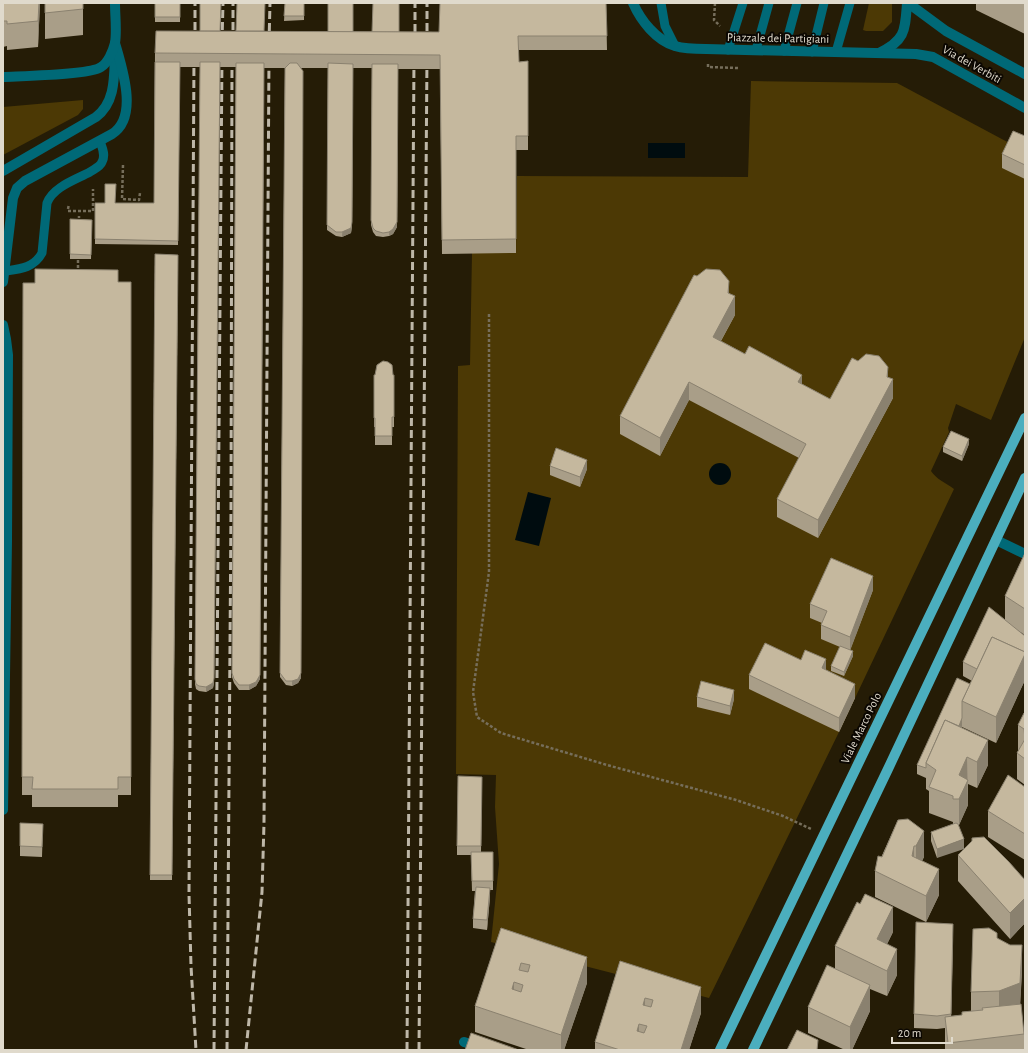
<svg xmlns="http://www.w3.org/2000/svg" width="1028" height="1053" font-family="'Alegreya Sans',sans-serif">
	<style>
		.green { fill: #4c3905 }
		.water { fill: #000c0f }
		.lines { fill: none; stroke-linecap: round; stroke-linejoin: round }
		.path { stroke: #766e5b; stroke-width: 2.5; stroke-dasharray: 3 2; stroke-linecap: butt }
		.service { stroke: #006977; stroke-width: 9 }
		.minor { stroke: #006977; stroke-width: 10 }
		.tertiary { stroke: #006977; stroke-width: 10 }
		.primary { stroke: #4baebe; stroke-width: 10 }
		.rail { stroke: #beb7a8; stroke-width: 3; stroke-dasharray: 8 4; stroke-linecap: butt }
		.wall { fill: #a99e88 }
		.shaded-wall { fill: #8a816f }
		.building { fill: #c5b89e; stroke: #8a816f; fill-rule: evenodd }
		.labels { text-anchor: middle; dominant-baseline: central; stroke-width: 4; stroke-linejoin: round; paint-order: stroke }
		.street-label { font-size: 12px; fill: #e0dacc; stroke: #0b0702 }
	</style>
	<rect width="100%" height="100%" fill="#251c06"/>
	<g class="green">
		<path d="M869,3H892V22L883,31H866L863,30Z"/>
		<path d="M751,81L897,83L1013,145L1025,179V337L991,420L956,404L948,428L949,432L931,471C936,479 946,483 954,489L839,732L709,998L491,942L499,864L495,807L496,775L456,774L458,366L470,365L472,253H516L517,176L748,177Z"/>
		<path d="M83,100V109L78,115L3,155V107Z"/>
	</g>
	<g class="water">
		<rect x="648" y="143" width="37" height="15"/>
		<circle cx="720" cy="474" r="11"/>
		<path d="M528,492L551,498L539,546L515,540Z"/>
	</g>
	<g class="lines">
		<g class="path">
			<path d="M715,3L714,20L720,26"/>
			<path d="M708,64V67L738,68"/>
			<path d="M123,165L122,199L139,200L140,193"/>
			<path d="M68,209L69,204"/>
			<path d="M68,211H93V189"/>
			<path d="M79,223V216"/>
			<path d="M78,273V256"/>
			<path d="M489,314V572L473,692L477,717L501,733L607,765L736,800L783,816L811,829"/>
		</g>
		<g class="service">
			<path d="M661,3L665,26L675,46"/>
			<path d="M728,50L743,3"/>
			<path d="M756,50L769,3"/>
			<path d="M784,51L797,3"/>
			<path d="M812,52L824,3"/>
			<path d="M836,52L850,3"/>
			<path d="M5,271C20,269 34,268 42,253L47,203C53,187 75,180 90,172C94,169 100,167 102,162C106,155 102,147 100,141"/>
		</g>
		<g class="minor">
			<path d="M908,3L946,31L1025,74"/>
			<path d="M879,53C906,40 905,30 907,3"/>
			<path d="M3,171L96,117C116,102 114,76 115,53"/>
			<path d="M3,282L13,198L17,188L25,181L112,134C139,117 122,68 115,43"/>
			<path d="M3,325L6,339L8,355L7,541L3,810"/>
			<path d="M996,540L1025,554"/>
			<path d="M464,1042L489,1050"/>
		</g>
		<g class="tertiary">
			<path d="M633,3C641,21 656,40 675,46C685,49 696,49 706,49L916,54L933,57L1025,108"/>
			<path d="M3,77C21,76 90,75 101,67C108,63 113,51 115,43C117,31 115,16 115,3"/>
		</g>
		<g class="primary">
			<path d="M720,1050L1025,418"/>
			<path d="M753,1050L888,769L1025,478"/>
		</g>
		<g class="rail">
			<path d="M195,42V3"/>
			<path d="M222,42L223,3"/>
			<path d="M233,42V3"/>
			<path d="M269,43L270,3"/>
			<path d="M427,43V3"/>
			<path d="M415,44V3"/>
			<path d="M194,56L189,894L191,966L196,1050"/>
			<path d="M214,1050L222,56"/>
			<path d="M227,1050L231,511L232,56"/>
			<path d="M246,1050L262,892L264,823L269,57"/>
			<path d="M407,1050L414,58"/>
			<path d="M419,1050L427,57"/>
		</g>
	</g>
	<g class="wall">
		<path d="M3,3H40L38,47L7,50V46L3,47Z"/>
		<path d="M45,3H83V35L45,39Z"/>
		<rect x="155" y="3" width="25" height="19"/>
		<path d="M285,3H304V20L284,21Z"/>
		<path d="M606,3L607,50H518L519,62L528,61V150H516V253L442,254L440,69H398L397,227L393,234L389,236L383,237L376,236L373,232L371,225L372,68H353L352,226L351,233L342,237L336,236L327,230L328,68H301V678L298,683L292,686L286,685L280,677L285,68H264L260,679L256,686L249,690H239L234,683L232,677L236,67H220L214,683L213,688L206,692L199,691L196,689L195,684L200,67H180L178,245L95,244V203H154L155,53L221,31L439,32Z"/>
		<path d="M976,3H1025V34L976,10Z"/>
		<path d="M1025,136V179L1002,168V154Z"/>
		<path d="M70,219L92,220L91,259H70Z"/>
		<path d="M155,254L178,255L172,880H150Z"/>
		<path d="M131,282V795H118V807H32V795H22L23,283Z"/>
		<path d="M729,293L735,315L721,341L830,399L888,377L893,398L818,538L777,517V499L799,458L689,400L660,456L620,434V416Z"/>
		<path d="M374,375H394V427H392V445H375V427H374Z"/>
		<path d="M969,444L962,461L943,452V447Z"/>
		<path d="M550,466L587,469L580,487L550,475Z"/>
		<path d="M1025,553V635L1017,630L1025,636V680L996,743L962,727V728L988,765L977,788L968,784V805L959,825L937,858L931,841V832L953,824V822L929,813V791L926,789V778L917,774V765L970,684L972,681L963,676V662L1005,620V596Z"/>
		<path d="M873,590L850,650L853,656L844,676L831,671V666L840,647L821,639V625L822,623L810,618V604Z"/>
		<path d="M801,660L826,670L855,698L839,732L749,689V675Z"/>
		<path d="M697,697L734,699L730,715L697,707Z"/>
		<path d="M1025,714V785L1017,779V753L1018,751V725Z"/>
		<path d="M482,777L481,852L493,881V890H490V897L487,930L473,928V919L475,891H472L471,855H457V846Z"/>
		<path d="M1025,787V860L988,837V811Z"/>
		<path d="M898,820L924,857L922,861L939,895L926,922L875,897V871Z"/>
		<path d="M20,823L43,824L42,857L20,856Z"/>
		<path d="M972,838L1025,880V923L1010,939L958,881V855L972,841Z"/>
		<path d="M501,928L587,983L564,1050H529L475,1032V1006Z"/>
		<path d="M893,932L887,944L897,975L887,996L870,989V1011L852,1050H845L808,1033V1007L835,969V946Z"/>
		<path d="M953,938L951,1016L962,1015V1012L971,1011V992L997,938L1022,971L1020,1004L1024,1034V1050H945V1028L937,1029L914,1028V1014Z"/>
		<path d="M620,961L701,1013L689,1050H595V1042Z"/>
	</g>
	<g class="shaded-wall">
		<path d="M39,3H40L38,47V21Z"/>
		<path d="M220,62L214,683L213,688L206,692Z"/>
		<path d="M264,63L260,679L256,686L249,690Z"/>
		<path d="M353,64L352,226L351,233L342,237Z"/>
		<path d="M398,69L397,227L393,234L389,236Z"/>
		<path d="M303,71L301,678L298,683L292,686Z"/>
		<path d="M729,281V300L735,296V315L713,355V337L728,293Z"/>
		<path d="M888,367V385L893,379V398L818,538V520L887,377Z"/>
		<path d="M802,375V393L798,382Z"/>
		<path d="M689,382V400L660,456V438Z"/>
		<path d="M969,439V444L962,461V456Z"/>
		<path d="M587,460V469L580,487V477Z"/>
		<path d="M873,576V590L850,651V637Z"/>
		<path d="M853,651V656L844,676V672Z"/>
		<path d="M1025,654V680L996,743V717Z"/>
		<path d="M826,659V673L822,668Z"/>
		<path d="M855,684V698L839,732V718Z"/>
		<path d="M734,690V699L730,715V706Z"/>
		<path d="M962,718V727L952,749V740Z"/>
		<path d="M988,740V765L977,788V762Z"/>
		<path d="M967,757L968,805L959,825V775Z"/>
		<path d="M924,831V857L916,872V846Z"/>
		<path d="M964,839V849L937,858V849Z"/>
		<path d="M914,846V872L912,856Z"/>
		<path d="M939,869V895L926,922V896Z"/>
		<path d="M490,888V897L487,930V920Z"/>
		<path d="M1025,898V923L1010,939V913Z"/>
		<path d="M893,907V932L877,965V939Z"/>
		<path d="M953,924V938L951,1028V1014Z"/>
		<path d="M1022,945V971L1020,1009L999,1017V991Z"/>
		<path d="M897,949V975L887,996V971Z"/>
		<path d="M587,957V983L564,1050H561V1035Z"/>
		<path d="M514,982V1008L512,989Z"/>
		<path d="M870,985V1011L852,1050H850V1027Z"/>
		<path d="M701,987V1013L689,1050H681Z"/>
		<path d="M645,998V1024L643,1005Z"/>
		<path d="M639,1024V1049L637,1031Z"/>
	</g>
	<g class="building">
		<path d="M3,3H39L38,21L7,24V21H3Z"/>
		<path d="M45,3H83V9L45,13Z"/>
		<rect x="155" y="3" width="25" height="14"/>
		<path d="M200,3H221L220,31H200Z"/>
		<path d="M237,3H265L264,31H236Z"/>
		<path d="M285,3H304V16H284Z"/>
		<rect x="328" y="3" width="25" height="29"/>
		<path d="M373,3H399V32H372Z"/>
		<path d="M440,3H606L607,36H518L519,62L528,61V136H516V239L442,240L440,55L155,53L156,31L439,32Z"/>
		<path d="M155,62H180L178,241L95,239V203H105V184H116L115,203H154Z"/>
		<path d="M200,62H220L214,678L213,683L206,687L199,686L196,684L195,679Z"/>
		<path d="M236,63H264L260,675L256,682L249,685H239L234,679L232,673Z"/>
		<path d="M290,63H297L303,71L301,673L298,679L292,681H286L280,673L285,73V68Z"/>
		<path d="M328,63L353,64L352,222L351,228L342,232H336L327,225Z"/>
		<path d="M372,64H398L397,222L393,229L389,232L383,233L376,231L373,228L371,220Z"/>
		<path d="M1013,131L1025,136V165L1002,154Z"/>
		<path d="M70,219L92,220L91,255L70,254Z"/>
		<path d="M155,254L178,255L172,875H150Z"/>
		<path d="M35,269L118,270V282H131V777H118V789H32L33,777H22L23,283H35Z"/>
		<path d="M706,269L720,270L729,281L728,293L735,296L713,337L745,354L749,346L802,375L798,382L830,399L852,358L858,361L866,354L879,356L888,367L887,377L893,379L818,520L777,499L806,444L689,382L660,438L620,416L694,275L697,276Z"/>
		<path d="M383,361L388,362L392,365L393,375H394V417H392V436H375V418H374V375H375L377,365Z"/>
		<path d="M951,431L969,439L962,456L943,447Z"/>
		<path d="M556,448L587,460L580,477L550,466Z"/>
		<path d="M1025,553V609L1005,596Z"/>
		<path d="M831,558L873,576L850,637L821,625L827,611L810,604Z"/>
		<path d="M989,607L1025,636V652L992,637L977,669L963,662Z"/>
		<path d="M992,637L1025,652V654L996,717L962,701Z"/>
		<path d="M765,643L801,660L805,650L826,659L822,668L855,684L839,718L749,675Z"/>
		<path d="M840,646L853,651L844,672L831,666Z"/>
		<path d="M957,678L970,684L962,701V718L959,726L945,720L926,763V768L917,765Z"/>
		<path d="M701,681L734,690L730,706L697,697Z"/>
		<path d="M1024,713L1025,714V759L1017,753L1025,739L1024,729L1018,725Z"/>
		<path d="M945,720L988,740L977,762L967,757L959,775L968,780L959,799H953V796L929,787L936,770L926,763Z"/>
		<path d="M1008,775L1025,787V834L988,811Z"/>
		<path d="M458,776L482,777L481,846H457Z"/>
		<path d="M908,819L924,831L916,846H914L912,856L939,869L926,896L875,871L878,856L882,857L898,820Z"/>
		<path d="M20,823L43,824L42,847L20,846Z"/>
		<path d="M956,823L958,824L964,839L937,849L931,832Z"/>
		<path d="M984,837L1009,862L1025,880V898L1010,913L958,855L972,841V838Z"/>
		<path d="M471,852H493V881H472Z"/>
		<path d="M476,887L490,888L487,920L473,919Z"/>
		<path d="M865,894L893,907L877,939L897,949L887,971L835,946L857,902L860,904Z"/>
		<path d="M916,922L953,924L951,1014L937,1016L914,1014Z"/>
		<path d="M501,928L587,957L561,1035L475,1006ZM521,963L530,965L528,972L519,970ZM514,982L523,985L521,992L512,989Z"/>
		<path d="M989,928L997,933V938L1010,945H1022L1020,983L999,991L971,992L973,929Z"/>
		<path d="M620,961L701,987L681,1050H620L595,1042ZM645,998L653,1000L651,1007L643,1005ZM639,1024L647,1026L644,1033L637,1031Z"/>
		<path d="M827,965L870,985L850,1027L808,1007Z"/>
		<path d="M1021,1004L1024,1034L948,1043L945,1017L962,1015V1012L983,1010L982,1008Z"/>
		<path d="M797,1030L818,1040L817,1050H787Z"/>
		<path d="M471,1033L519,1050H465Z"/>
	</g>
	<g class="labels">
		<g class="street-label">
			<text transform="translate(778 38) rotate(1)">Piazzale dei Partigiani</text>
			<text transform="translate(972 64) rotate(29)">Via dei Verbiti</text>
			<text transform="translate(861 728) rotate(-64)">Viale Marco Polo</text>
		</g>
	</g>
	<rect width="1028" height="1053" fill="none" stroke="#e0dacc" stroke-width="8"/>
	<path d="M892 1037v6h60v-6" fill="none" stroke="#e0dacc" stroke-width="2"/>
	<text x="898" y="1037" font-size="12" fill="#e0dacc" stroke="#0b0702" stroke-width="3" paint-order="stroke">20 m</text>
</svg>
